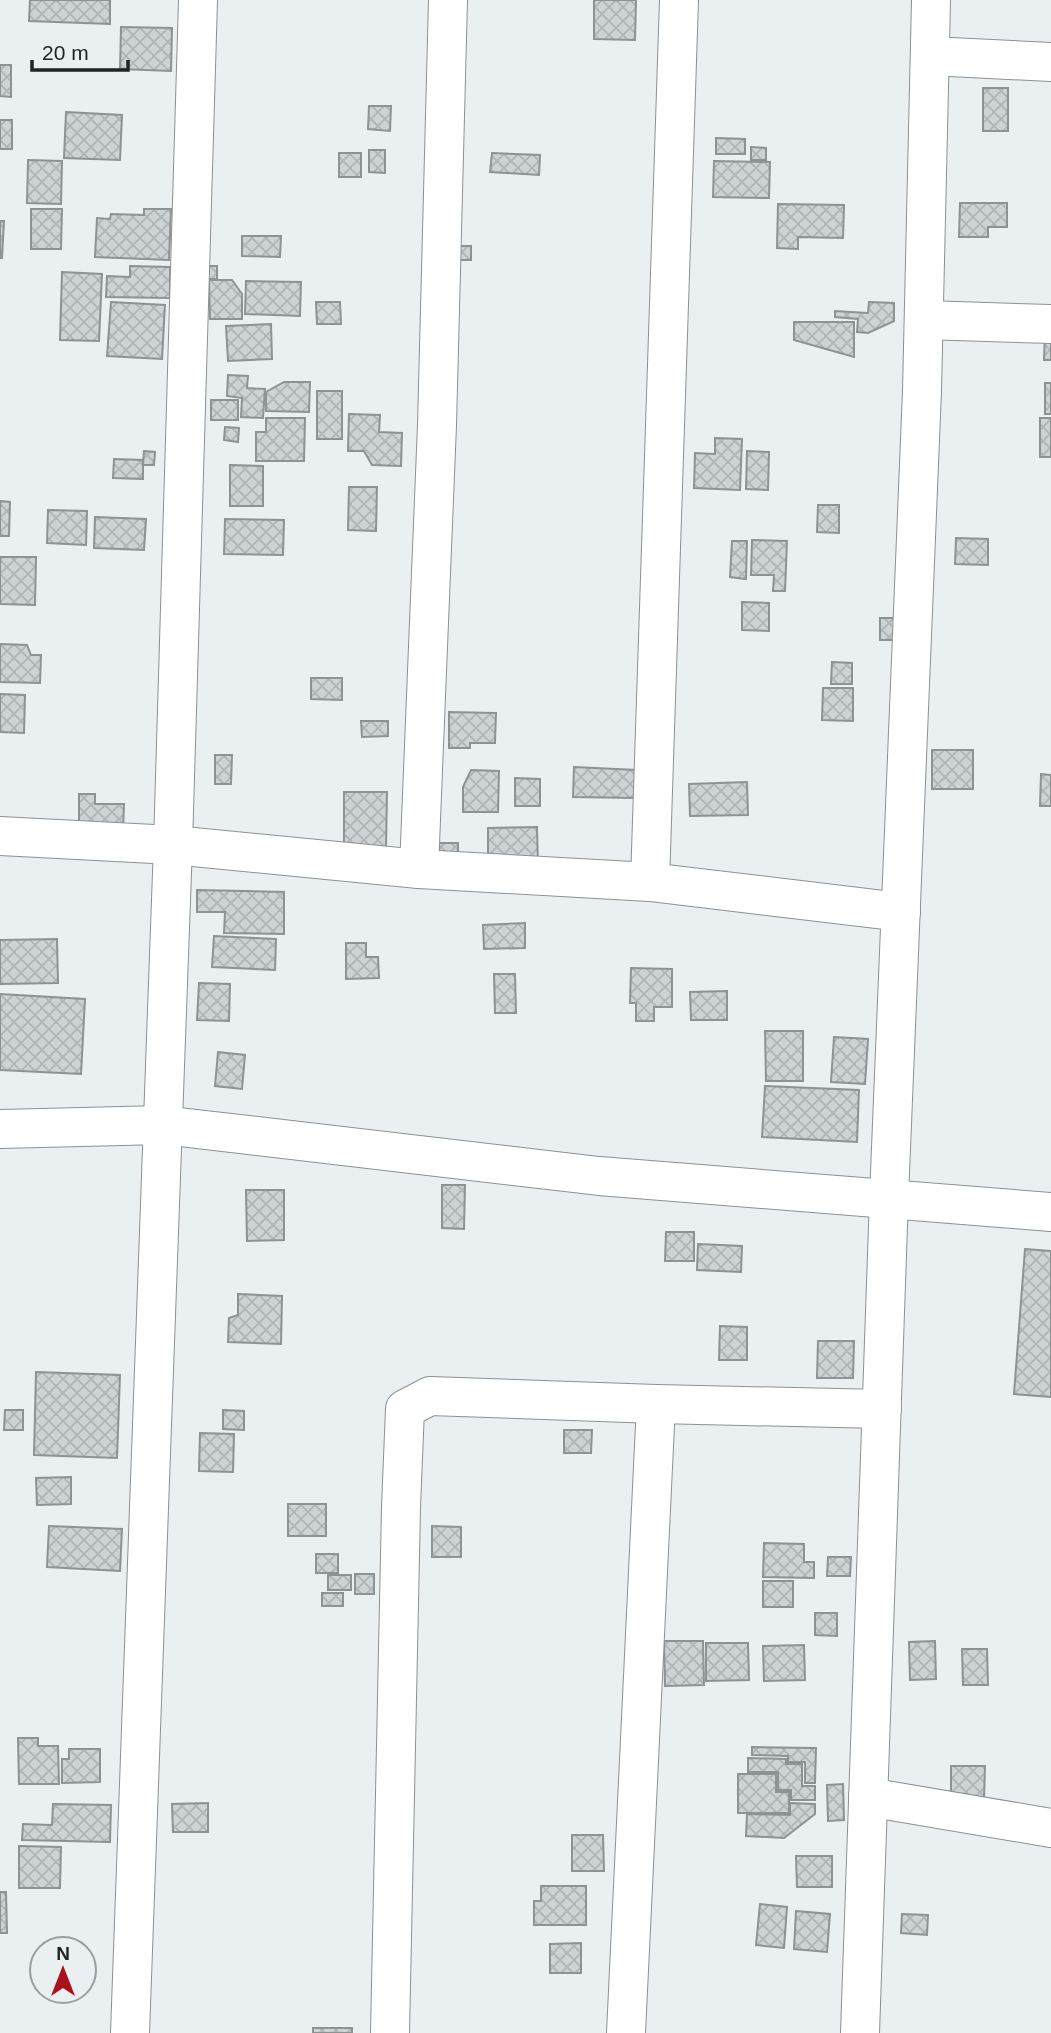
<svg xmlns="http://www.w3.org/2000/svg" width="1051" height="2033" font-family="Arial,sans-serif">
	<style>
		.building { fill: url(#building-cross-hatch); stroke: #8d9294; stroke-width: 2 }
		.lines { fill: none; stroke-linecap: round; stroke-linejoin: round }
		.minor-casing { stroke: #8c9193; stroke-width: 40 }
		.minor { stroke: #fff; stroke-width: 38 }
	</style>
	<defs>
		<pattern id="building-cross-hatch" width="8" height="8" patternUnits="userSpaceOnUse" patternTransform="scale(1.75)"><rect width="8" height="8" fill="#cdd2d4"/><path d="M0 0l8 8M0 8l8-8" fill="none" stroke="#b0b4b6"/></pattern>
	</defs>
	<rect width="100%" height="100%" fill="#eaeff1"/>
	<g class="building">
		<path d="M30,0H110V24L29,21Z"/>
		<path d="M594,0H636L635,40L594,39Z"/>
		<path d="M121,27L172,28L171,71L120,69Z"/>
		<path d="M0,65H11V97L0,96Z"/>
		<rect x="983" y="88" width="25" height="43"/>
		<path d="M369,106H391L390,131L368,129Z"/>
		<path d="M66,112L122,115L120,160L64,158Z"/>
		<rect x="0" y="120" width="12" height="29"/>
		<path d="M716,138L745,139V154H716Z"/>
		<path d="M751,147L766,148V160H751Z"/>
		<path d="M369,150H385V173L369,172Z"/>
		<rect x="339" y="153" width="22" height="24"/>
		<path d="M492,153L540,155L539,175L490,172Z"/>
		<path d="M28,160L62,161L61,204L27,203Z"/>
		<path d="M714,161L770,162L769,198L713,197Z"/>
		<path d="M960,203H1007V227H988V237H959Z"/>
		<path d="M778,204L844,205L843,238L798,237V249L777,248Z"/>
		<path d="M31,209H62L61,249H31Z"/>
		<path d="M144,209H171L169,260L95,257L97,218L110,219L111,214L144,215Z"/>
		<path d="M0,221H4L2,258H0Z"/>
		<path d="M242,236H281L280,257L242,256Z"/>
		<path d="M458,246H471V260H459Z"/>
		<path d="M130,266L170,267V298L106,297L107,276L130,277Z"/>
		<rect x="208" y="266" width="9" height="13"/>
		<path d="M62,272L102,274L99,341L60,340Z"/>
		<path d="M209,280H232L242,294V319H210Z"/>
		<path d="M246,281L301,282L300,316L245,314Z"/>
		<path d="M111,302L165,305L162,359L107,356Z"/>
		<path d="M316,302H340L341,324H317Z"/>
		<path d="M869,302L894,303V321L868,333L857,332L858,319L835,317V311L868,313Z"/>
		<path d="M794,322H854V357L794,340Z"/>
		<path d="M271,324L272,359L228,361L226,326Z"/>
		<path d="M1045,333H1051V360H1044Z"/>
		<path d="M228,375L248,376L247,388L265,389L263,418L241,417L242,398L227,396Z"/>
		<path d="M284,382H310L309,412L266,411V392Z"/>
		<rect x="1045" y="383" width="6" height="31"/>
		<rect x="317" y="391" width="25" height="48"/>
		<rect x="211" y="400" width="27" height="20"/>
		<path d="M349,414L380,415L379,432L402,433L401,466L372,465L364,451H348Z"/>
		<path d="M266,418H305L304,461H256V432H266Z"/>
		<rect x="1040" y="418" width="11" height="39"/>
		<path d="M225,427L239,428L238,442L224,440Z"/>
		<path d="M715,438L742,439L740,490L694,488L695,453L715,454Z"/>
		<path d="M144,451L155,452L154,465H143Z"/>
		<path d="M747,451L769,452L768,490L746,489Z"/>
		<path d="M114,459L143,460V479L113,478Z"/>
		<path d="M230,465L263,466V506H230Z"/>
		<path d="M349,487H377L376,531L348,530Z"/>
		<path d="M0,501L10,502L9,536H0Z"/>
		<path d="M818,505H839V533L817,532Z"/>
		<path d="M48,510L87,511L86,545L47,543Z"/>
		<path d="M95,517L146,519L144,550L94,548Z"/>
		<path d="M225,519L284,520L283,555L224,554Z"/>
		<path d="M956,538L988,539V565L955,564Z"/>
		<path d="M752,540L787,541L785,591H773L774,575H751Z"/>
		<path d="M732,541H747L746,579L730,577Z"/>
		<path d="M0,557H36L35,605L0,604Z"/>
		<path d="M742,602L769,603V631L742,630Z"/>
		<rect x="880" y="618" width="15" height="22"/>
		<path d="M0,644L27,645L31,655H41L40,683L0,682Z"/>
		<path d="M832,662L852,663V684H831Z"/>
		<path d="M311,678H342V700L311,699Z"/>
		<path d="M823,688H853V721L822,720Z"/>
		<path d="M0,694L25,695L24,733L0,732Z"/>
		<path d="M449,712L496,713L495,743H470V748H449Z"/>
		<path d="M361,721H388V736L362,737Z"/>
		<rect x="932" y="750" width="41" height="39"/>
		<path d="M215,755H232L231,784H215Z"/>
		<path d="M574,767L636,770L635,798L573,797Z"/>
		<path d="M471,770L499,771L498,812H463V787Z"/>
		<path d="M1041,774L1051,775V806H1040Z"/>
		<path d="M515,778L540,779V806H515Z"/>
		<path d="M747,782L748,815L690,816L689,784Z"/>
		<path d="M344,792H387L386,847H344Z"/>
		<path d="M79,794H95V804H124L123,830L79,829Z"/>
		<path d="M537,827L538,866H502L488,853V828Z"/>
		<path d="M439,843H458V864H440Z"/>
		<path d="M197,890L284,892V934L224,933L225,912H197Z"/>
		<path d="M525,923V948L484,949L483,925Z"/>
		<path d="M214,936L276,939L275,970L212,967Z"/>
		<path d="M57,939L58,983L0,984V940Z"/>
		<path d="M346,943H366V957H378L379,978L346,979Z"/>
		<path d="M631,968L672,969V1007H654V1021H636V1003H630Z"/>
		<path d="M494,974H515L516,1013H495Z"/>
		<path d="M199,983L230,984L229,1021L197,1020Z"/>
		<path d="M727,991V1020H691L690,992Z"/>
		<path d="M0,994L85,999L81,1074L0,1070Z"/>
		<path d="M765,1031H803V1081H766Z"/>
		<path d="M834,1037L868,1039L865,1084L831,1082Z"/>
		<path d="M218,1052L245,1055L242,1089L215,1086Z"/>
		<path d="M765,1086L859,1090L857,1142L762,1137Z"/>
		<path d="M442,1185H465L464,1229L442,1228Z"/>
		<path d="M246,1190H284V1240L247,1241Z"/>
		<path d="M666,1232H694V1261H665Z"/>
		<path d="M698,1244L742,1246L741,1272L697,1270Z"/>
		<path d="M1025,1249L1051,1251V1397L1014,1394Z"/>
		<path d="M238,1294L282,1296L281,1344L228,1342L229,1318L238,1315Z"/>
		<path d="M720,1326L747,1327V1360H719Z"/>
		<path d="M818,1341H854L853,1378H817Z"/>
		<path d="M36,1372L120,1375L117,1458L34,1455Z"/>
		<path d="M5,1410H23V1430H4Z"/>
		<path d="M223,1410L244,1411V1430L223,1429Z"/>
		<path d="M564,1430H592L591,1453H564Z"/>
		<path d="M200,1433L234,1434L233,1472L199,1471Z"/>
		<path d="M71,1477V1504L37,1505L36,1478Z"/>
		<rect x="288" y="1504" width="38" height="32"/>
		<path d="M49,1526L122,1529L120,1571L47,1567Z"/>
		<path d="M432,1526L461,1527V1557H432Z"/>
		<path d="M764,1543L804,1544V1562H814V1578L763,1577Z"/>
		<rect x="316" y="1554" width="22" height="19"/>
		<path d="M828,1557H851L850,1576H827Z"/>
		<rect x="355" y="1574" width="19" height="20"/>
		<rect x="328" y="1575" width="23" height="15"/>
		<rect x="763" y="1581" width="30" height="26"/>
		<rect x="322" y="1593" width="21" height="13"/>
		<path d="M815,1613H837V1636L815,1635Z"/>
		<path d="M664,1641H703L704,1685L665,1686Z"/>
		<path d="M935,1641L936,1679L910,1680L909,1642Z"/>
		<path d="M706,1643H748L749,1680L706,1681Z"/>
		<path d="M804,1645L805,1680L764,1681L763,1646Z"/>
		<path d="M962,1649H987L988,1685H963Z"/>
		<path d="M18,1738H38V1746H58L59,1784H19Z"/>
		<path d="M752,1747L816,1748L815,1783H805V1762H788V1756L752,1755Z"/>
		<path d="M69,1749H100V1782L62,1783V1759H69Z"/>
		<path d="M748,1758L786,1759V1764H802V1786H815V1800H791V1790H778V1772H748Z"/>
		<path d="M951,1766H985L984,1800H951Z"/>
		<path d="M738,1774H776V1792H789V1813H738Z"/>
		<path d="M843,1784L844,1820L828,1821L827,1785Z"/>
		<path d="M208,1803V1832H173L172,1804Z"/>
		<path d="M790,1803L815,1804V1814L784,1838L746,1836L747,1814L790,1815Z"/>
		<path d="M53,1804L111,1805L110,1842L22,1840L23,1824L52,1825Z"/>
		<path d="M572,1835H603L604,1871H572Z"/>
		<path d="M19,1846L61,1847L60,1888H19Z"/>
		<path d="M796,1856H832V1887H797Z"/>
		<path d="M541,1886H586V1925H534V1901H541Z"/>
		<path d="M0,1892H6L7,1933H0Z"/>
		<path d="M760,1904L787,1907L784,1948L756,1945Z"/>
		<path d="M796,1911L830,1914L827,1952L794,1949Z"/>
		<path d="M902,1914L928,1915L927,1935L901,1933Z"/>
		<path d="M581,1943V1973H550V1944Z"/>
		<rect x="313" y="2028" width="39" height="5"/>
	</g>
	<g class="lines">
		<defs>
			<g id="minor">
				<path d="M930,56L1051,62"/>
				<path d="M924,320L1051,324"/>
				<path d="M0,836L173,845L419,869L650,882L901,912"/>
				<path d="M419,869L437,425L448,0"/>
				<path d="M650,882L679,0"/>
				<path d="M0,1129L162,1125L599,1176L1051,1212"/>
				<path d="M868,1797L1051,1828"/>
				<path d="M130,2033L173,845L198,0"/>
				<path d="M390,2033L401,1507L405,1409L430,1396L656,1404"/>
				<path d="M626,2033L656,1404L882,1409"/>
				<path d="M860,2033L889,1197L922,391L931,0"/>
			</g>
		</defs>
		<use href="#minor" class="minor-casing"/>
		<use href="#minor" class="minor"/>
	</g>
	<g transform="translate(63 1970)"><circle r="33" fill="#eaeff1" stroke="#9a9d9f" stroke-width="2"/>
	<path d="M0-5L12 26L0 18L-12 26Z" fill="#a8121c"/>
	<text y="-10" font-size="19" font-weight="bold" text-anchor="middle" fill="#212324">N</text>
	</g>
	<path d="M32 60v10h96v-10" fill="none" stroke="#212324" stroke-width="3.5"/>
	<text x="42" y="60" font-size="21" fill="#212324" stroke="#eaeff1" stroke-width="5" paint-order="stroke">20 m</text>
</svg>
